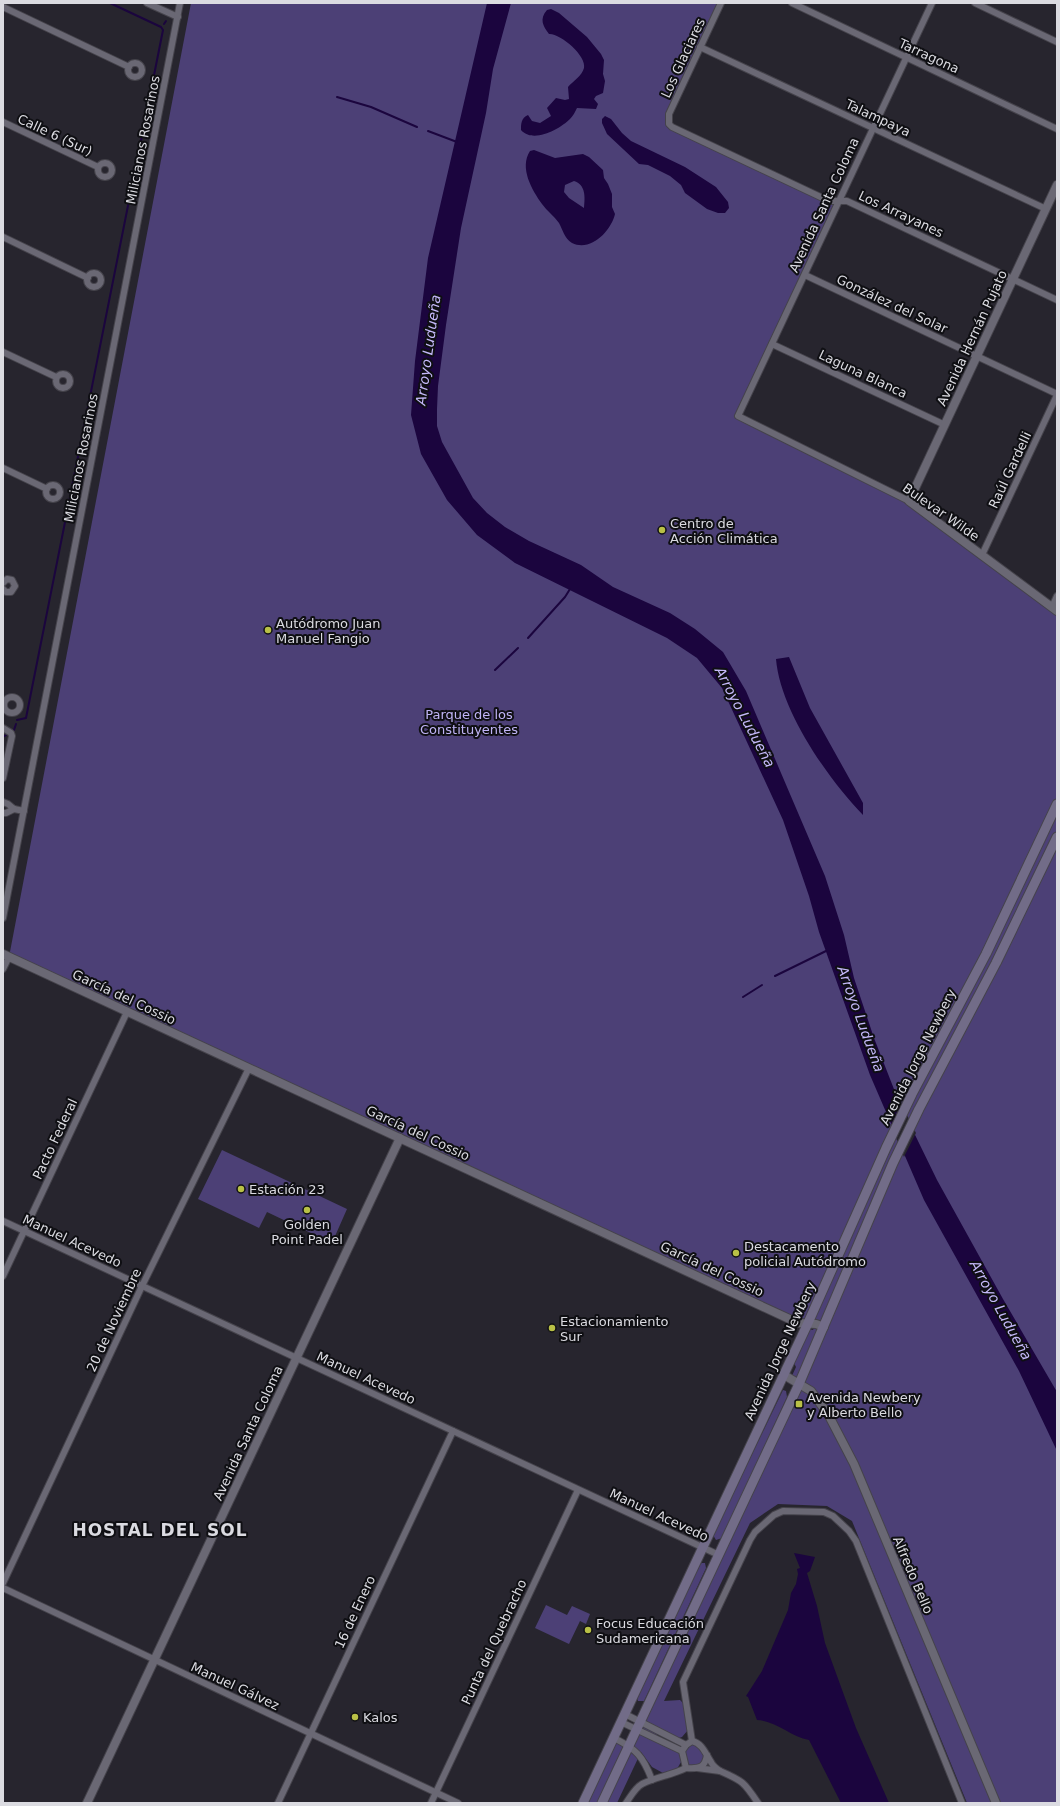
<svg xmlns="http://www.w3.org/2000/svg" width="1060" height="1806" font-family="'DejaVu Sans',sans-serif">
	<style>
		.green { fill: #4c4076 }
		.water { fill: #1b053e; fill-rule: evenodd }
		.pier { fill: #27252e }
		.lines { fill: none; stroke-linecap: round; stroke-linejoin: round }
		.stream { stroke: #1b053e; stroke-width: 2 }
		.minor-casing { stroke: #45434b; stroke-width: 8 }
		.tertiary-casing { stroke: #45434b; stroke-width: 10 }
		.secondary-casing { stroke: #45434b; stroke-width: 11 }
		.minor { stroke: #6a6874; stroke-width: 6 }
		.tertiary { stroke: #6a6874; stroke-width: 8 }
		.secondary { stroke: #726c88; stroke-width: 9 }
		.poi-dot { fill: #b9c046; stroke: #0f0f13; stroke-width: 1.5 }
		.labels { text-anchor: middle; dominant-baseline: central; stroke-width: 4; stroke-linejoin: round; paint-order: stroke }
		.street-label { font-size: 13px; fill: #dbdbe1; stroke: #0f0f13 }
		.poi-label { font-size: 13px; fill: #dbdbe1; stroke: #0f0f13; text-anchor: start }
		.park-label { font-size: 13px; fill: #c0b4f6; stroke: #0f0f13 }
		.water-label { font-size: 14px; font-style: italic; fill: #c5b9fa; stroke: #0f0f13 }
		.district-label { font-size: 17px; font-weight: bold; letter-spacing: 1px; fill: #dbdbe1; stroke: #0f0f13 }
	</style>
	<rect width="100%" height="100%" fill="#27252e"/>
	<g class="green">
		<path d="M191,3H721L669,114V124L829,201H839L738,416L909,501L1057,611V1803H967L852,1521L827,1506L778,1504L750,1523L664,1701L680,1700L683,1703L688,1730L682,1737L679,1738L659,1729L654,1741L678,1751L680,1754L681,1762L677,1769L663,1773L652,1767L641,1752L617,1803H602L799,1384L791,1378L796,1367L794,1363L809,1329L813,1330L816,1324L798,1323L9,957Z"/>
		<path d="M222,1150L347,1209L332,1243L267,1212L259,1228L198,1199Z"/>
		<path d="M783,1390L786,1391L787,1397L722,1538L716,1540L713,1535Z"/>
		<path d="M702,1563H705L706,1568L644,1701H638L637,1698L638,1694L700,1564Z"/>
		<path d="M546,1605L567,1615L572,1606L590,1614L586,1624L580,1621L569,1644L535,1628Z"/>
		<path d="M617,1741L625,1744L597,1803H588Z"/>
		<path d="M692,1741L702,1747L706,1763L686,1768L683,1757L686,1745Z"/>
	</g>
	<g class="water">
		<path d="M487,3H511L493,69L486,113L461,228L446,325L438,386L437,409V426L442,442L473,498L487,513L505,527L529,541L581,565L613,587L670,613L695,629L723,652L746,691L825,876L844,935L854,978L874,1038L899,1102L937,1180L1003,1299L1057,1392V1451L1019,1371L924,1200L870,1075L819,932L809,896L783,820L722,688L697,658L667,638L515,563L477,535L447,500L421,454L411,415L415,361L428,258Z"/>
		<path d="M551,9L559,13L587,37L601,54L604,60L603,74L605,81L603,93L596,96L594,99L598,104L596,109L577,108C575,112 573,116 570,119C560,129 533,144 521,130C521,124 521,118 528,115L532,121L540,123L551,116L547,108L556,98L565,100L569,99L568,87C573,81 582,76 584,68C587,56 560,33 549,34C543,26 539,19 547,10Z"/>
		<path d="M605,116L611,119L622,133L631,141L685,167L716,187L728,202L729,208L725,213H718L707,209L685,193L681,185L670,176L648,165L639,164L607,134L602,123V119Z"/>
		<path d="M534,150L555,158L583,154L589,157L603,170L604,178L608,184L612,194V207L615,214C611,231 591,252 572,243C564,238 563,230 559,223C554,216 547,211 542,204C532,190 519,168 530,151ZM574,181C586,185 585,197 584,208L569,198L564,192L565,185Z"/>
		<path d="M789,657L810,708L863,803V815C828,779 780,710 776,659Z"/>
		<path d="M794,1553L815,1557L810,1571L807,1573L817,1606L825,1643L856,1728L889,1803H841L809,1740C791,1737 776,1721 757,1720L748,1697L746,1696L762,1671L788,1610L791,1593L796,1584L798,1574L797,1569L800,1568Z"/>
	</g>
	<path class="pier" d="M901,1103L916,1133L904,1157L891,1126Z"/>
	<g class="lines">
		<g class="stream">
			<path d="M164,24L166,21"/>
			<path d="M337,97L371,107L417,127"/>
			<path d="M428,131L457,142"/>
			<path d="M528,638L565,597L570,589"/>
			<path d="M495,670L518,648"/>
			<path d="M17,720L26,718L163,30L161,27L110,3"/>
			<path d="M3,737L14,730L16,724"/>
			<path d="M775,976L826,951"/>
			<path d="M743,997L762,985"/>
		</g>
		<defs>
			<g id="minor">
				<path d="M147,3L178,17"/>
				<path d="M721,3L669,114V124L672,127L829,201H847L1057,300"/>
				<path d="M792,3L1057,129"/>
				<path d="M975,3L1057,42"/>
				<path d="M3,7L129,67"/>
				<path d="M700,47L1046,209"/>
				<circle cx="135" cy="70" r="7"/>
				<path d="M3,122L98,167"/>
				<circle cx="105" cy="170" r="7"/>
				<path d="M3,237L88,278"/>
				<circle cx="94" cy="280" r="7"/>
				<path d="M805,275L1057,394"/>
				<path d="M772,344L945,425"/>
				<path d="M3,352L56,377"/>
				<circle cx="63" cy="381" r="7"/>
				<path d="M3,468L47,489"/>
				<circle cx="53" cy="492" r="7"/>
				<path d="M909,501L738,416L932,3"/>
				<path d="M982,555L1057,395"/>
				<path d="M3,583L7,579L12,580L15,586L11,592H6L3,589"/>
				<path d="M1052,607L1057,596"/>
				<circle cx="12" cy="705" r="8"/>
				<path d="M3,728L11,733L12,736L3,778"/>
				<path d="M3,802L8,804L14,809L24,811"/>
				<path d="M3,813H6L14,809"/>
				<path d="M3,918L180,3"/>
				<path d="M3,969L9,957"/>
				<path d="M3,1221L719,1555"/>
				<path d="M3,1276L127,1012"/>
				<path d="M3,1583L142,1286L249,1068"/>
				<path d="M3,1588L458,1803"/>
				<path d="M625,1714L686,1745"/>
				<path d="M621,1722L682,1751"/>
				<path d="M614,1738C636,1749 643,1756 652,1780"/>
				<path d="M692,1741L683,1682L750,1540L755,1532L774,1515L783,1511L824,1512L833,1516L849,1531L856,1541L962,1803"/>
				<path d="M697,1768L720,1771C717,1769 713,1766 711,1762C705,1753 703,1744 692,1741L686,1745L682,1751L686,1768C699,1769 705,1768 707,1755"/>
				<path d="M720,1771C743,1781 744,1782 758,1803"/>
				<path d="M278,1803L453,1431"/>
				<path d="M431,1803L578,1490"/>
				<path d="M626,1803C631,1796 635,1788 642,1784C656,1777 672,1775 686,1768"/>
			</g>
			<g id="tertiary">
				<path d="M1057,185L909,501L1057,611"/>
				<path d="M3,954L798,1323L816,1324L824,1327"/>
				<path d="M784,1375L811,1391L828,1414L854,1464L996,1803"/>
				<path d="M87,1803L400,1138"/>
			</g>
			<g id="secondary">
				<path d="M583,1803L808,1323L886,1148L912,1094L986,954L1057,804"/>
				<path d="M602,1803L799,1384L893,1163L919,1109L996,963L1057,837"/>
			</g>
		</defs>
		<use href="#minor" class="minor-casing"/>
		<use href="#tertiary" class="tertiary-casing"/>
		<use href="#secondary" class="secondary-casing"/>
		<use href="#minor" class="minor"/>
		<use href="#tertiary" class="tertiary"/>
		<use href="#secondary" class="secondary"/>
	</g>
	<g class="poi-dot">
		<circle cx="662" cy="530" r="4"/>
		<circle cx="268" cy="630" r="4"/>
		<circle cx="241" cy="1189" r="4"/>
		<circle cx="307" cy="1210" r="4"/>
		<circle cx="736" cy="1253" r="4"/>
		<circle cx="552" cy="1328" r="4"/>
		<rect x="795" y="1400" width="8" height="8" rx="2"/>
		<circle cx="588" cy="1630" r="4"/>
		<circle cx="355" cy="1717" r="4"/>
	</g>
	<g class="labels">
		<g class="street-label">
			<text transform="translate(929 56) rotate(25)">Tarragona</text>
			<text transform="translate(683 58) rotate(-65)">Los Glaciares</text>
			<text transform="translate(878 118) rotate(25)">Talampaya</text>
			<text transform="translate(55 135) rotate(25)">Calle 6 (Sur)</text>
			<text transform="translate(143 140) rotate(-79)">Milicianos Rosarinos</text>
			<text transform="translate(824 205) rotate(-65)">Avenida Santa Coloma</text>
			<text transform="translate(901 214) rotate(25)">Los Arrayanes</text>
			<text transform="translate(892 304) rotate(25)">González del Solar</text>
			<text transform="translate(972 338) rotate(-65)">Avenida Hernán Pujato</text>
			<text transform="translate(863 374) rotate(25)">Laguna Blanca</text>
			<text transform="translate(81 458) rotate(-79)">Milicianos Rosarinos</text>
			<text transform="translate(1010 470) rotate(-65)">Raúl Gardelli</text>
			<text transform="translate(941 512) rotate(35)">Bulevar Wilde</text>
			<text transform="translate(124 997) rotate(25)">García del Cossio</text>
			<text transform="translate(918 1057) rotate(-63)">Avenida Jorge Newbery</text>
			<text transform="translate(418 1133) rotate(25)">García del Cossio</text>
			<text transform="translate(55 1139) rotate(-65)">Pacto Federal</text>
			<text transform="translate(72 1241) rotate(25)">Manuel Acevedo</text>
			<text transform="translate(712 1269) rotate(25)">García del Cossio</text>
			<text transform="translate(114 1320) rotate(-65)">20 de Noviembre</text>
			<text transform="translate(780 1351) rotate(-65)">Avenida Jorge Newbery</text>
			<text transform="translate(366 1378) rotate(25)">Manuel Acevedo</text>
			<text transform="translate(248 1433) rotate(-65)">Avenida Santa Coloma</text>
			<text transform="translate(659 1515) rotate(25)">Manuel Acevedo</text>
			<text transform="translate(913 1575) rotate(67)">Alfredo Bello</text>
			<text transform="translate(355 1612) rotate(-65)">16 de Enero</text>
			<text transform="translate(494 1642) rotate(-65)">Punta del Quebracho</text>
			<text transform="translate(235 1686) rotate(25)">Manuel Gálvez</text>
		</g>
		<g class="poi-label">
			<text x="670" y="523">Centro de<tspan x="670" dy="15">Acción Climática</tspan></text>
			<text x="276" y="623">Autódromo Juan<tspan x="276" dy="15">Manuel Fangio</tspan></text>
			<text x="249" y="1189">Estación 23</text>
			<text x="307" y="1224" text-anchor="middle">Golden<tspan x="307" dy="15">Point Padel</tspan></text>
			<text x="744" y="1246">Destacamento<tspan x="744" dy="15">policial Autódromo</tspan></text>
			<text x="560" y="1321">Estacionamiento<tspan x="560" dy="15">Sur</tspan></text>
			<text x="807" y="1397">Avenida Newbery<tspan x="807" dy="15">y Alberto Bello</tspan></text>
			<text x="596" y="1623">Focus Educación<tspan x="596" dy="15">Sudamericana</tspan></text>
			<text x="363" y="1717">Kalos</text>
		</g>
		<g class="park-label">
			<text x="469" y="714">Parque de los<tspan x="469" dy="15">Constituyentes</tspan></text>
		</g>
		<g class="water-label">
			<text transform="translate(428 350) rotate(-82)">Arroyo Ludueña</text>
			<text transform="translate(745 717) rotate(62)">Arroyo Ludueña</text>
			<text transform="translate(861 1019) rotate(70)">Arroyo Ludueña</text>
			<text transform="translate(1001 1310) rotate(61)">Arroyo Ludueña</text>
		</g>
		<g class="district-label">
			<text x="160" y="1530">HOSTAL DEL SOL</text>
		</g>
	</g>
	<rect width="1060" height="1806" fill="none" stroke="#dbdbe1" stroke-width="8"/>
</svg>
